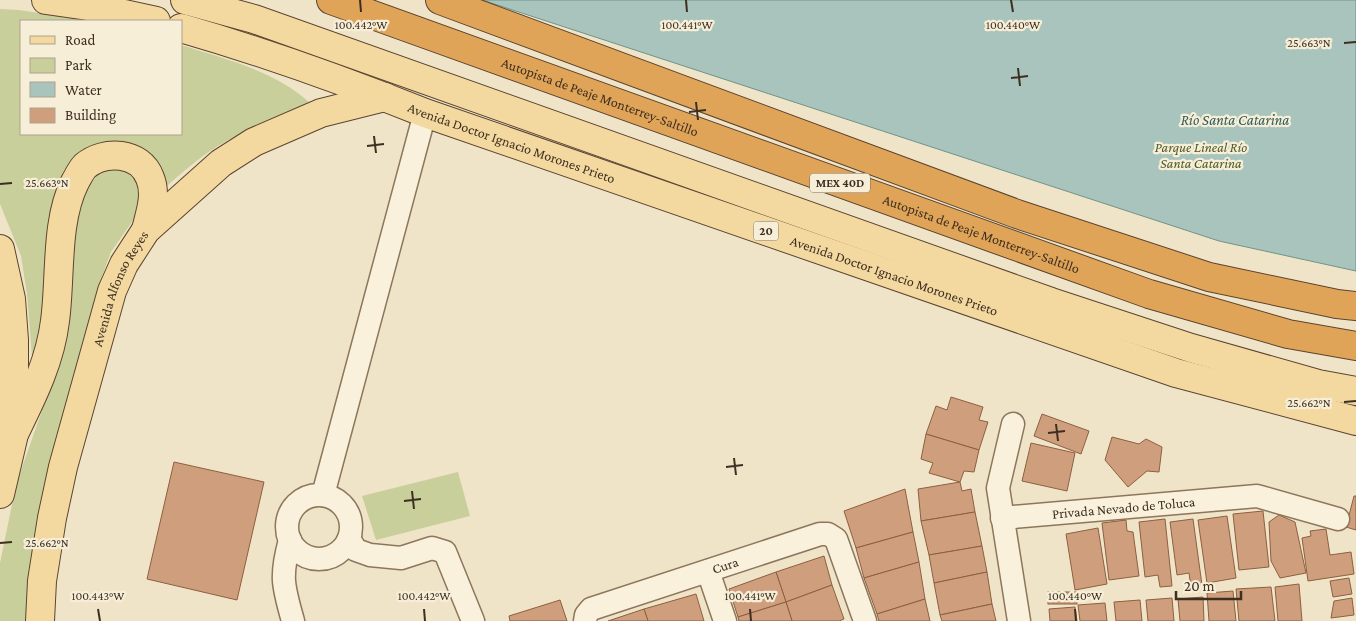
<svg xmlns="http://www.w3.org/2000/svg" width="1356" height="621" font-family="'Crimson Pro',serif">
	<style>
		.green { fill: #c9cf9b }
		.water { fill: #a9c4bc; stroke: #6f938a }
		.building { fill: #cf9f7d; stroke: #8d5f41 }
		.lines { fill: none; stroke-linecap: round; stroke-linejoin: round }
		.minor-casing { stroke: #8d765c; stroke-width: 25 }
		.major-casing { stroke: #5b4430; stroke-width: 30 }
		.highway-casing { stroke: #5b4430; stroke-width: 30 }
		.minor { stroke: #faf1dc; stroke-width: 22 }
		.major { stroke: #f3d9a0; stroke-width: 28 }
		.highway { stroke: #e0a458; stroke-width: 28 }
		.ticks { fill: none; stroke: #3d2e20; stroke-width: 2 }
		.labels { text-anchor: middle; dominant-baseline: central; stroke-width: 4.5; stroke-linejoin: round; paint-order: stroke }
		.shield { fill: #f7eed8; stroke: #756857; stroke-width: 1 }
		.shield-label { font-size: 12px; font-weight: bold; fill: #3d2e20 }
		.street-label { font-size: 14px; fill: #3d2e20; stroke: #f7eed8 }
		.park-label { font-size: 14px; font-style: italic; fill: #4d5a26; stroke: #f7eed8 }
		.water-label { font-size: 15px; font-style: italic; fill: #2f5d5a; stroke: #f7eed8 }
		.ticks-label { font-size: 12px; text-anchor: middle; fill: #3d2e20; stroke: #f7eed8; stroke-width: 4.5; stroke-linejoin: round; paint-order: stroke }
	</style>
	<rect width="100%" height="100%" fill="#f0e4c8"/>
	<g class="green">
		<path d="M0,9L19,10L92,21H21V134H181V45C225,59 276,71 310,103C279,117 247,128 218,146C200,157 184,171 168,185H163L92,153L36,359L32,357L27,294L21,256L0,204Z"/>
		<path d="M117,165L138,175L141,209L111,252L102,276L92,311L31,565L25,621H0V563L16,485L48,393L67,236L88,177Z"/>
		<path d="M458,472L470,516L376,540L362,496Z"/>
	</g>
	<path class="water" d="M482,0H1356V271L1219,241Z"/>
	<g class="building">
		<path d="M951,397L983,407L979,420L988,422L979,450L926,434L936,406L947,410Z"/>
		<path d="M1042,414L1089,431L1081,454L1034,436Z"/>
		<path d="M926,434L979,450L974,472L964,471L960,482L929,473L933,463L921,459Z"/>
		<path d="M1112,437L1139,444L1146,439L1162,447L1159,472L1147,471L1128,487L1105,460Z"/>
		<path d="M1031,443L1075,453L1067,491L1022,481Z"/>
		<path d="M174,462L264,482L237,600L147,579Z"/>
		<path d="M960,482L962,491L971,489L975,512L921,521L918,489Z"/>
		<path d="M905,489L913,532L856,548L844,511Z"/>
		<path d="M1354,496H1356V530L1346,527Z"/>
		<path d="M1263,511L1269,567L1239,570L1233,514Z"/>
		<path d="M975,512L982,546L929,555L921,521Z"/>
		<path d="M1279,515L1295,522L1306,573L1280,578L1271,561L1269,522Z"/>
		<path d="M1227,516L1236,578L1207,583L1198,520Z"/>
		<path d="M1165,519L1172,586L1160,587L1158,575L1145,577L1139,522Z"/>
		<path d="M1193,519L1202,585L1191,587L1189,573L1177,575L1170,522Z"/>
		<path d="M1126,520L1127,531L1133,532L1139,576L1109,580L1102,523Z"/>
		<path d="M1098,528L1107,584L1075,590L1066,534Z"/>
		<path d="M1326,529L1330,555L1351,552L1354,574L1308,581L1302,538L1311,536L1310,531Z"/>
		<path d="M913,532L919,562L864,578L856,548Z"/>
		<path d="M982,546L987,572L934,583L929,555Z"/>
		<path d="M824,556L832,585L786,602L776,572Z"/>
		<path d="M919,562L925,599L877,614L864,578Z"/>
		<path d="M776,572L786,602L738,617L729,589Z"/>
		<path d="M987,572L992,604L940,615L934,583Z"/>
		<path d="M1349,578L1352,594L1333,597L1330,581Z"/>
		<path d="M1299,584L1302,621H1278L1275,587Z"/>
		<path d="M832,585L844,619L839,621H792L786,602Z"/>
		<path d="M1271,587L1275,621H1239L1236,589Z"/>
		<path d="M1233,591L1236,621H1209L1207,593Z"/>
		<rect x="1048" y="592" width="29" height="12"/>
		<path d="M696,594L704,621H648L644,609Z"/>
		<path d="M1203,597L1204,621H1180L1178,599Z"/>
		<path d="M1172,598L1174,621H1148L1146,600Z"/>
		<path d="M1352,598L1354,615L1331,618L1334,601Z"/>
		<path d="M925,599L930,621H879L877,614Z"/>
		<path d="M560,600L567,621H510L509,616Z"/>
		<path d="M1140,600L1142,621H1116L1114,602Z"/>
		<path d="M786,602L792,621H739L738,617Z"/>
		<path d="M1105,603L1107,621H1080L1078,605Z"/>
		<path d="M992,604L996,621H942L940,615Z"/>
		<path d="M1075,607L1077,621H1050L1049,609Z"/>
		<path d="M644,609L648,621H608Z"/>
	</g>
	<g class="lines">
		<defs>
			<g id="minor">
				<path d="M1013,424L998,488L1019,621"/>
				<path d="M323,495L425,113"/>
				<circle cx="319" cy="527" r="32"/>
				<path id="s1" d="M1002,518L1257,496L1338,519"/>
				<path d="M349,539L356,550L370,555L401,558L432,548L445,552L473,621"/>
				<path d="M290,540C280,576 283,586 293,621"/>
				<path d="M708,571L725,621"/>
				<path id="s2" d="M585,621L586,615L591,609L820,534H828L836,539L865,621"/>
			</g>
			<g id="major">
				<path d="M46,0L88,6L156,21"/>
				<path d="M185,0L254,19L1051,302L1191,348L1318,384L1356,391"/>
				<path id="s3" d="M181,28C264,52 345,81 425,113L1176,373L1356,421"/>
				<path d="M0,249L11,299L14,340V434L0,494"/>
				<path d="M14,434C32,397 50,362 55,321C61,277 55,222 75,182C78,177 81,170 85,166C104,150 140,151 150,178C157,195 150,213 146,230"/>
				<path id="s4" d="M40,621L42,581L52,518L63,467L112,291L124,264L146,230L221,163L254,142L321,113L385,97"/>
			</g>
			<g id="highway">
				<path id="s5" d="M331,0L1149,294L1288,334L1356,346"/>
				<path d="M440,0L1017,214L1209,277L1337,304L1356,306"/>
			</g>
		</defs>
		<use href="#minor" class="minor-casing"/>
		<use href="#major" class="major-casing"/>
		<use href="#highway" class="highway-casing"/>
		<use href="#minor" class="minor"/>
		<use href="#major" class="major"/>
		<use href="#highway" class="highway"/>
	</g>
	<path class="ticks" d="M360,0L361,12M686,0L687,12M1011,0L1013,12M1344,43L1356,42M1018,68L1020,86M1011,78L1028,76M696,102L698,120M689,112L706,110M374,136L376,153M367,146L384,144M0,184L12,183M1344,402L1356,401M1056,424L1058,441M1048,433L1065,431M734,458L736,475M726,467L743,465M412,491L414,509M404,501L421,499M0,543L12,542M98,609L100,621M424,609L425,621M750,609L751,621M1075,609L1076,621"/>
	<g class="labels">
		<g class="shield">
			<rect x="810" y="173.5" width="60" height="19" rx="4"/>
			<rect x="753.5" y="221.5" width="25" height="19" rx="4"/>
		</g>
		<g class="shield-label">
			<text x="840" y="183">MEX 40D</text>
			<text x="766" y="231">20</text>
		</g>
		<g class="street-label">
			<text stroke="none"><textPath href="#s5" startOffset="286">Autopista de Peaje Monterrey-Saltillo</textPath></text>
			<text stroke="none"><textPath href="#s3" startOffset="350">Avenida Doctor Ignacio Morones Prieto</textPath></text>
			<text stroke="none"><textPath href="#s5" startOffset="691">Autopista de Peaje Monterrey-Saltillo</textPath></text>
			<text stroke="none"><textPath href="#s3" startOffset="755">Avenida Doctor Ignacio Morones Prieto</textPath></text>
			<text stroke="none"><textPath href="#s4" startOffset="344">Avenida Alfonso Reyes</textPath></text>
			<text stroke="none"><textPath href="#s1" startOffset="122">Privada Nevado de Toluca</textPath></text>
			<text stroke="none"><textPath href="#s2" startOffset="155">Cura</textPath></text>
		</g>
		<g class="park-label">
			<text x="1201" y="147">Parque Lineal Río<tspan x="1201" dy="16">Santa Catarina</tspan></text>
		</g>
		<g class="water-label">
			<text x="1235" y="120">Río Santa Catarina</text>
		</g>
	</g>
	<g class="ticks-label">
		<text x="361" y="29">100.442°W</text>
		<text x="687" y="29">100.441°W</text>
		<text x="1013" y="29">100.440°W</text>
		<text x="1309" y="47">25.663°N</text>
		<text x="47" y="187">25.663°N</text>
		<text x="1309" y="407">25.662°N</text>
		<text x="47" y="547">25.662°N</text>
		<text x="98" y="600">100.443°W</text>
		<text x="424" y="600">100.442°W</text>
		<text x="750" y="600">100.441°W</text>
		<text x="1075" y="600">100.440°W</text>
	</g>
	<rect x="20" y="20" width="162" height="115" fill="#f7eed8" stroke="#ada18e"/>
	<rect x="30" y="36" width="25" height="8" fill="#f3d9a0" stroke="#ada18e"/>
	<text x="65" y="45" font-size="15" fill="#3d2e20">Road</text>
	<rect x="30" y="58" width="25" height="15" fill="#c9cf9b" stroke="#ada18e"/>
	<text x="65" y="70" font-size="15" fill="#3d2e20">Park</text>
	<rect x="30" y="82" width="25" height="15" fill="#a9c4bc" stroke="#ada18e"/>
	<text x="65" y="95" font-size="15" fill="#3d2e20">Water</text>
	<rect x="30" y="108" width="25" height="15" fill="#cf9f7d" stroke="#ada18e"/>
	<text x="65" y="120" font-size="15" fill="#3d2e20">Building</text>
	<path d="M1176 591v8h65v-8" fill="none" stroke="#3d2e20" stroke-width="2.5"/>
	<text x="1184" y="591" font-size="15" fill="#3d2e20" stroke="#f7eed8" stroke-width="4" paint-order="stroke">20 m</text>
</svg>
